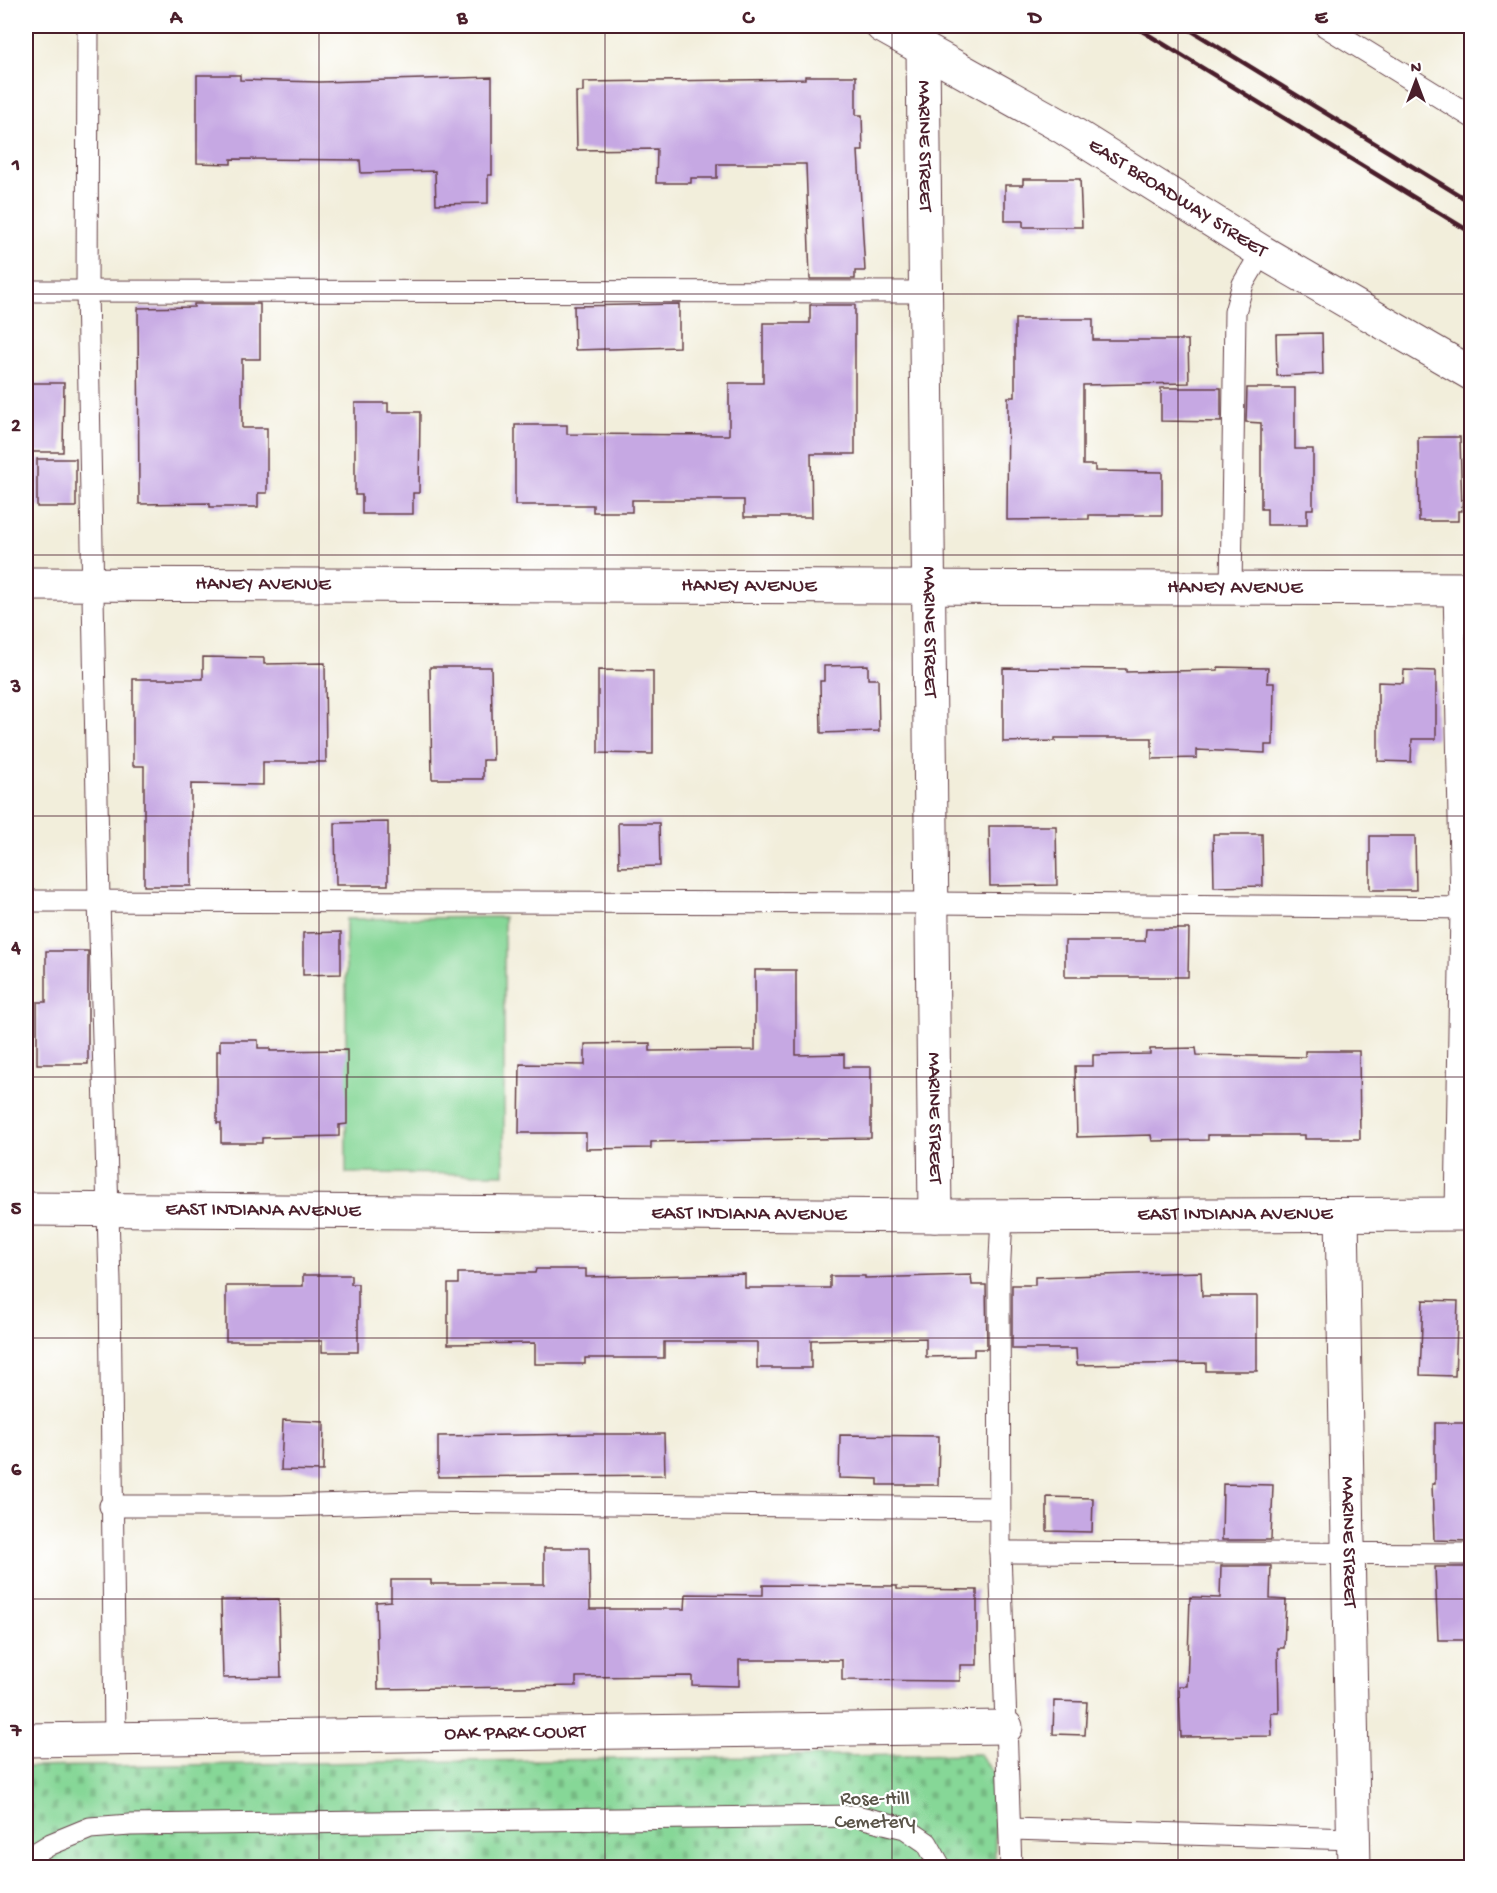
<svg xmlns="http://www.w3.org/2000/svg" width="1497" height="1893" font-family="'Gochi Hand',sans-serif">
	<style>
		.green { fill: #86d797; stroke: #687b61; stroke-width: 1.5 }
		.cemetery { fill: url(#cemetery-stones); stroke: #687b61; stroke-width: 1.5 }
		.building { fill: #c6a8e3 }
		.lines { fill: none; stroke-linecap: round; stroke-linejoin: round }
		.lane-casing { stroke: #633e45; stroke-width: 23 }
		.street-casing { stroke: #633e45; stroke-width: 35 }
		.lane { stroke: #fff; stroke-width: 21 }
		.street { stroke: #fff; stroke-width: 33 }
		.rail { stroke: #4a1f2b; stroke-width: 4.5 }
		.grid { fill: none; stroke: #4a1f2b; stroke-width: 1.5; stroke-opacity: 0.55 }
		.labels { text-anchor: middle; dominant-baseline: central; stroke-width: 4.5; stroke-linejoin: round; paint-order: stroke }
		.street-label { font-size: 20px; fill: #4a1f2b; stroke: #fff }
		.park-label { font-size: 20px; fill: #5c564b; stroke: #fff }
		.neatline { fill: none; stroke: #4a1f2b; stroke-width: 2 }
		.grid-label { font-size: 20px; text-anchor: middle; font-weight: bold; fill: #4a1f2b }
	</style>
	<defs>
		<pattern id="cemetery-stones" width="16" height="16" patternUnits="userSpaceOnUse" patternTransform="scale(1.5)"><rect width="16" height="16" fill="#86d797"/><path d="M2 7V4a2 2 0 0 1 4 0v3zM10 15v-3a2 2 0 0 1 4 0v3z" fill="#75b882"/></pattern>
	</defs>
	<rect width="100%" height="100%" fill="#fff"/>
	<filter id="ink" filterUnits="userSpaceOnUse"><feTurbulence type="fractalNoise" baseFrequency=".0167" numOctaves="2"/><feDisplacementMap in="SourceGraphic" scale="12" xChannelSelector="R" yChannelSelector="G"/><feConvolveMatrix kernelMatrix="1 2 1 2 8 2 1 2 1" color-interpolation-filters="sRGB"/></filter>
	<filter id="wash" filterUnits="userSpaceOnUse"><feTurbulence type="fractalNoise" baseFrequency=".008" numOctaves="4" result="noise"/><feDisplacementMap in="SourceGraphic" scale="24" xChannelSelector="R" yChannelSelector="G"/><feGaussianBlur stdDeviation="1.35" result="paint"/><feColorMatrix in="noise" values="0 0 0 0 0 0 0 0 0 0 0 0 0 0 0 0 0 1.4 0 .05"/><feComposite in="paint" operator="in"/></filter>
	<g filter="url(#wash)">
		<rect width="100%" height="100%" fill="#f2eedb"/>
		<path class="green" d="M504,917V1174L346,1173V919Z"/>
		<path class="cemetery" d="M979,1754L995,1775V1867H26V1767Z"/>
		<g id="blocks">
			<g class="building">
				<path d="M197,75H240V80L320,82L492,77V175H488V203L436,204L435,171L361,173L360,160L231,159V164L197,163Z"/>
				<path d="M805,76H856V115H862L863,151H858L865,271H855V279H810L806,164H717V178H691V183H656L657,149L577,150L576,92H583V82L805,79Z"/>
				<path d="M1023,179H1080L1082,227H1023V221H1005V185H1023Z"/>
				<path d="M194,304H260V359H242V428H267V493H258V507H210V503L139,504L138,308L194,307Z"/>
				<path d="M679,304V347L575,350L574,306Z"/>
				<path d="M810,305H855V454H811L812,517H744V500H632V512H593V505H515V425H567V434L729,435V383H763V323H810Z"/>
				<path d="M1015,319H1093V340H1188L1189,383L1083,385V465H1095V471L1162,472V515H1089V519L1007,520L1008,397H1015Z"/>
				<path d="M1322,333L1323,374L1277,376L1276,334Z"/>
				<path d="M26,383H64L63,452H26Z"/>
				<path d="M1161,388H1221V422L1161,421Z"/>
				<path d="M1247,388H1295V449H1313V509H1307V525H1267V509H1261V423L1246,422Z"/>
				<path d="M355,403H388V412H420L419,493H413V514H362V495H355Z"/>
				<path d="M1418,437H1460L1462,511H1458V521H1419Z"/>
				<rect x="37" y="459" width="39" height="48"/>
				<path d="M203,657L264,658V664L325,663L326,762H263V785L191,784V886H144V766H133V679H203Z"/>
				<path d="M868,665V679H878L879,731L821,733L820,681H824V666Z"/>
				<path d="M430,667H491L493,760H483V779H432Z"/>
				<path d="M1218,667L1268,668L1267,683H1274L1273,745H1265V753L1197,750V758L1152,759V738H1055V741L1003,742V668L1126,669V672L1218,670Z"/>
				<path d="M598,670L653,671V754L598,753Z"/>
				<path d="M1404,670L1436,671V739H1412L1411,762L1378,761V682L1403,683Z"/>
				<path d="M388,822V885H336L335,823Z"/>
				<path d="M618,823H659L660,866L619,867Z"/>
				<path d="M989,826H1056L1057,885L990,886Z"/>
				<path d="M1213,834H1262L1263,886L1214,887Z"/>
				<path d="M1370,836H1415L1416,890H1370Z"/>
				<path d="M1146,929H1189L1188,977H1065V941H1145Z"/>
				<path d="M341,932V974L303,975V933Z"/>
				<path d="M46,951H88V1064H37V1002H46Z"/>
				<path d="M755,970H796V1055L844,1054V1067H871V1138L651,1142V1148L586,1149V1133H519L520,1064L585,1065V1044L650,1043V1051L755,1050Z"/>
				<path d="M220,1040H258V1048H270V1051L347,1050V1124L339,1125V1136L262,1138V1143H221V1123H217V1051H220Z"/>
				<path d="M1196,1048L1197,1055L1305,1057V1051H1359L1360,1139H1305V1135H1208V1140L1152,1141L1151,1135L1077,1137L1075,1066H1093V1055L1150,1054V1049Z"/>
				<path d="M536,1269H586V1277L745,1274V1288H830V1276H865V1278L971,1275L972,1285H986L987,1349H974V1356L926,1357V1338L811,1340V1368H757V1342H664V1358H585V1364H535V1343L448,1344V1284H458V1273H535Z"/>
				<path d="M1201,1272L1202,1296H1257V1371H1206V1363L1077,1365L1076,1349H1012V1285H1035V1277Z"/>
				<path d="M303,1275H351V1284H358V1352H322V1341H226V1286H303Z"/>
				<path d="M1423,1300L1458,1301L1455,1376L1420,1375Z"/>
				<path d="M283,1420L324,1422L323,1471L281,1470Z"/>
				<path d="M1435,1423H1472V1541L1434,1540L1432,1484H1435Z"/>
				<path d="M589,1434H664L665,1475L438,1477V1436Z"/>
				<path d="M840,1435L939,1436L938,1485H878V1479L839,1478Z"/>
				<path d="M1223,1484L1273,1485L1271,1540H1222Z"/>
				<path d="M1047,1497L1093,1498L1092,1532L1047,1531Z"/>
				<path d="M544,1548H589L590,1609H685L686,1594L763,1595V1585L897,1586V1589L977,1590V1665H960V1681L842,1680V1660H739V1686L692,1685V1676L576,1677V1686L378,1689L376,1602L391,1601V1580H431V1584H544Z"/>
				<path d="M1221,1566H1271L1270,1599L1286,1600L1284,1648H1278L1279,1713H1271L1272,1736L1181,1737L1179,1686H1187L1190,1597L1220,1598Z"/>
				<path d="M1435,1567H1472V1640H1438Z"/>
				<path d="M279,1599L281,1677L223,1678L221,1600Z"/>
				<path d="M1054,1701L1087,1702L1085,1735L1053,1734Z"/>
			</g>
		</g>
	</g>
	<g filter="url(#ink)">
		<use href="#blocks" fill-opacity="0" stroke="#633e45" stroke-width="1.5"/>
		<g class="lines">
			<defs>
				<g id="lane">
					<path d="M88,26L87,291L99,901L110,1282L115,1739"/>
					<path d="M1325,26L1472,117"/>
					<path d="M26,291L924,292"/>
					<path d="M1454,589L1461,908L1456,1214"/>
					<path d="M1231,590L1235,312L1243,284L1262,252"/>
					<path d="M26,901L932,903L1472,908"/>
					<path d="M1002,1216L999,1279L1000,1552L1011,1868"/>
					<path d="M110,1506H281L417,1502L999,1508"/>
					<path d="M1000,1552L1472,1554"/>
					<path d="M1011,1829L1354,1839"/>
					<path d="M26,1859L51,1844L90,1828L130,1825L856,1816L905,1828L927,1843L941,1868"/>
				</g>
				<g id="street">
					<path id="s1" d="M882,26L1061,126L1262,252L1472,374"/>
					<path id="s2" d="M923,48L935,1216"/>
					<path id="s3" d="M26,584L1472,589"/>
					<path id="s4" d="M26,1209L935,1216L1472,1214"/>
					<path id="s5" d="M1342,1215L1354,1868"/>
					<path id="s6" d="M26,1740L1006,1727"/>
				</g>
			</defs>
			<use href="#lane" class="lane-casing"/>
			<use href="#street" class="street-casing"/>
			<use href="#lane" class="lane"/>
			<use href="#street" class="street"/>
			<g class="rail">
				<path d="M1134,26L1472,233"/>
				<path d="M1184,26L1472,203"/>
			</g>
		</g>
	</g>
	<path class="grid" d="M319,26V1868M605,26V1868M892,26V1868M1178,26V1868M26,294H1472M26,555H1472M26,816H1472M26,1077H1472M26,1338H1472M26,1599H1472"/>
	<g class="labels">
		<g class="street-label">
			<text stroke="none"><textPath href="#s2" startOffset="98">MARINE STREET</textPath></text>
			<text stroke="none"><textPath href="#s1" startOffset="342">EAST BROADWAY STREET</textPath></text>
			<text stroke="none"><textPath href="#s3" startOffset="237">HANEY AVENUE</textPath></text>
			<text stroke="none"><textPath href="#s3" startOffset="723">HANEY AVENUE</textPath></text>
			<text stroke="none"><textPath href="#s3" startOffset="1209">HANEY AVENUE</textPath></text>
			<text stroke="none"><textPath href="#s2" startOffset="584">MARINE STREET</textPath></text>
			<text stroke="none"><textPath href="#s2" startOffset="1070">MARINE STREET</textPath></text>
			<text stroke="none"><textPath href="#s4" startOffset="237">EAST INDIANA AVENUE</textPath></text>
			<text stroke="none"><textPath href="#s4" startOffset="723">EAST INDIANA AVENUE</textPath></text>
			<text stroke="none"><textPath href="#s4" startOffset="1209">EAST INDIANA AVENUE</textPath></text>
			<text stroke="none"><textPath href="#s5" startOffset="327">MARINE STREET</textPath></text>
			<text stroke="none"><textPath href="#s6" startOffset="489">OAK PARK COURT</textPath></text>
		</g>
		<g class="park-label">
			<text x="875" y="1800">Rose-Hill<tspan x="875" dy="23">Cemetery</tspan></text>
		</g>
	</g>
	<rect width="1497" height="1893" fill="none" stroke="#fff" stroke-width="66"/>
	<g transform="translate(1416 81)" stroke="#ffffff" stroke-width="4.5" paint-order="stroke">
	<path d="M0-4.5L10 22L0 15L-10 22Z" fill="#4a1f2b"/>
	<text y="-9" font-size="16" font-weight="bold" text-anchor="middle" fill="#4a1f2b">N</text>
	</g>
	<rect x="33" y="33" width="1431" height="1827" class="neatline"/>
	<g class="grid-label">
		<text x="176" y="23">A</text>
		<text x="462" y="23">B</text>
		<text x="748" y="23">C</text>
		<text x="1035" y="23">D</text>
		<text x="1321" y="23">E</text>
		<text x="16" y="170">1</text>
		<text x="16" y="431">2</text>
		<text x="16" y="692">3</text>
		<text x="16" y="953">4</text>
		<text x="16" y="1214">5</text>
		<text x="16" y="1475">6</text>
		<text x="16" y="1736">7</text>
	</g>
</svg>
